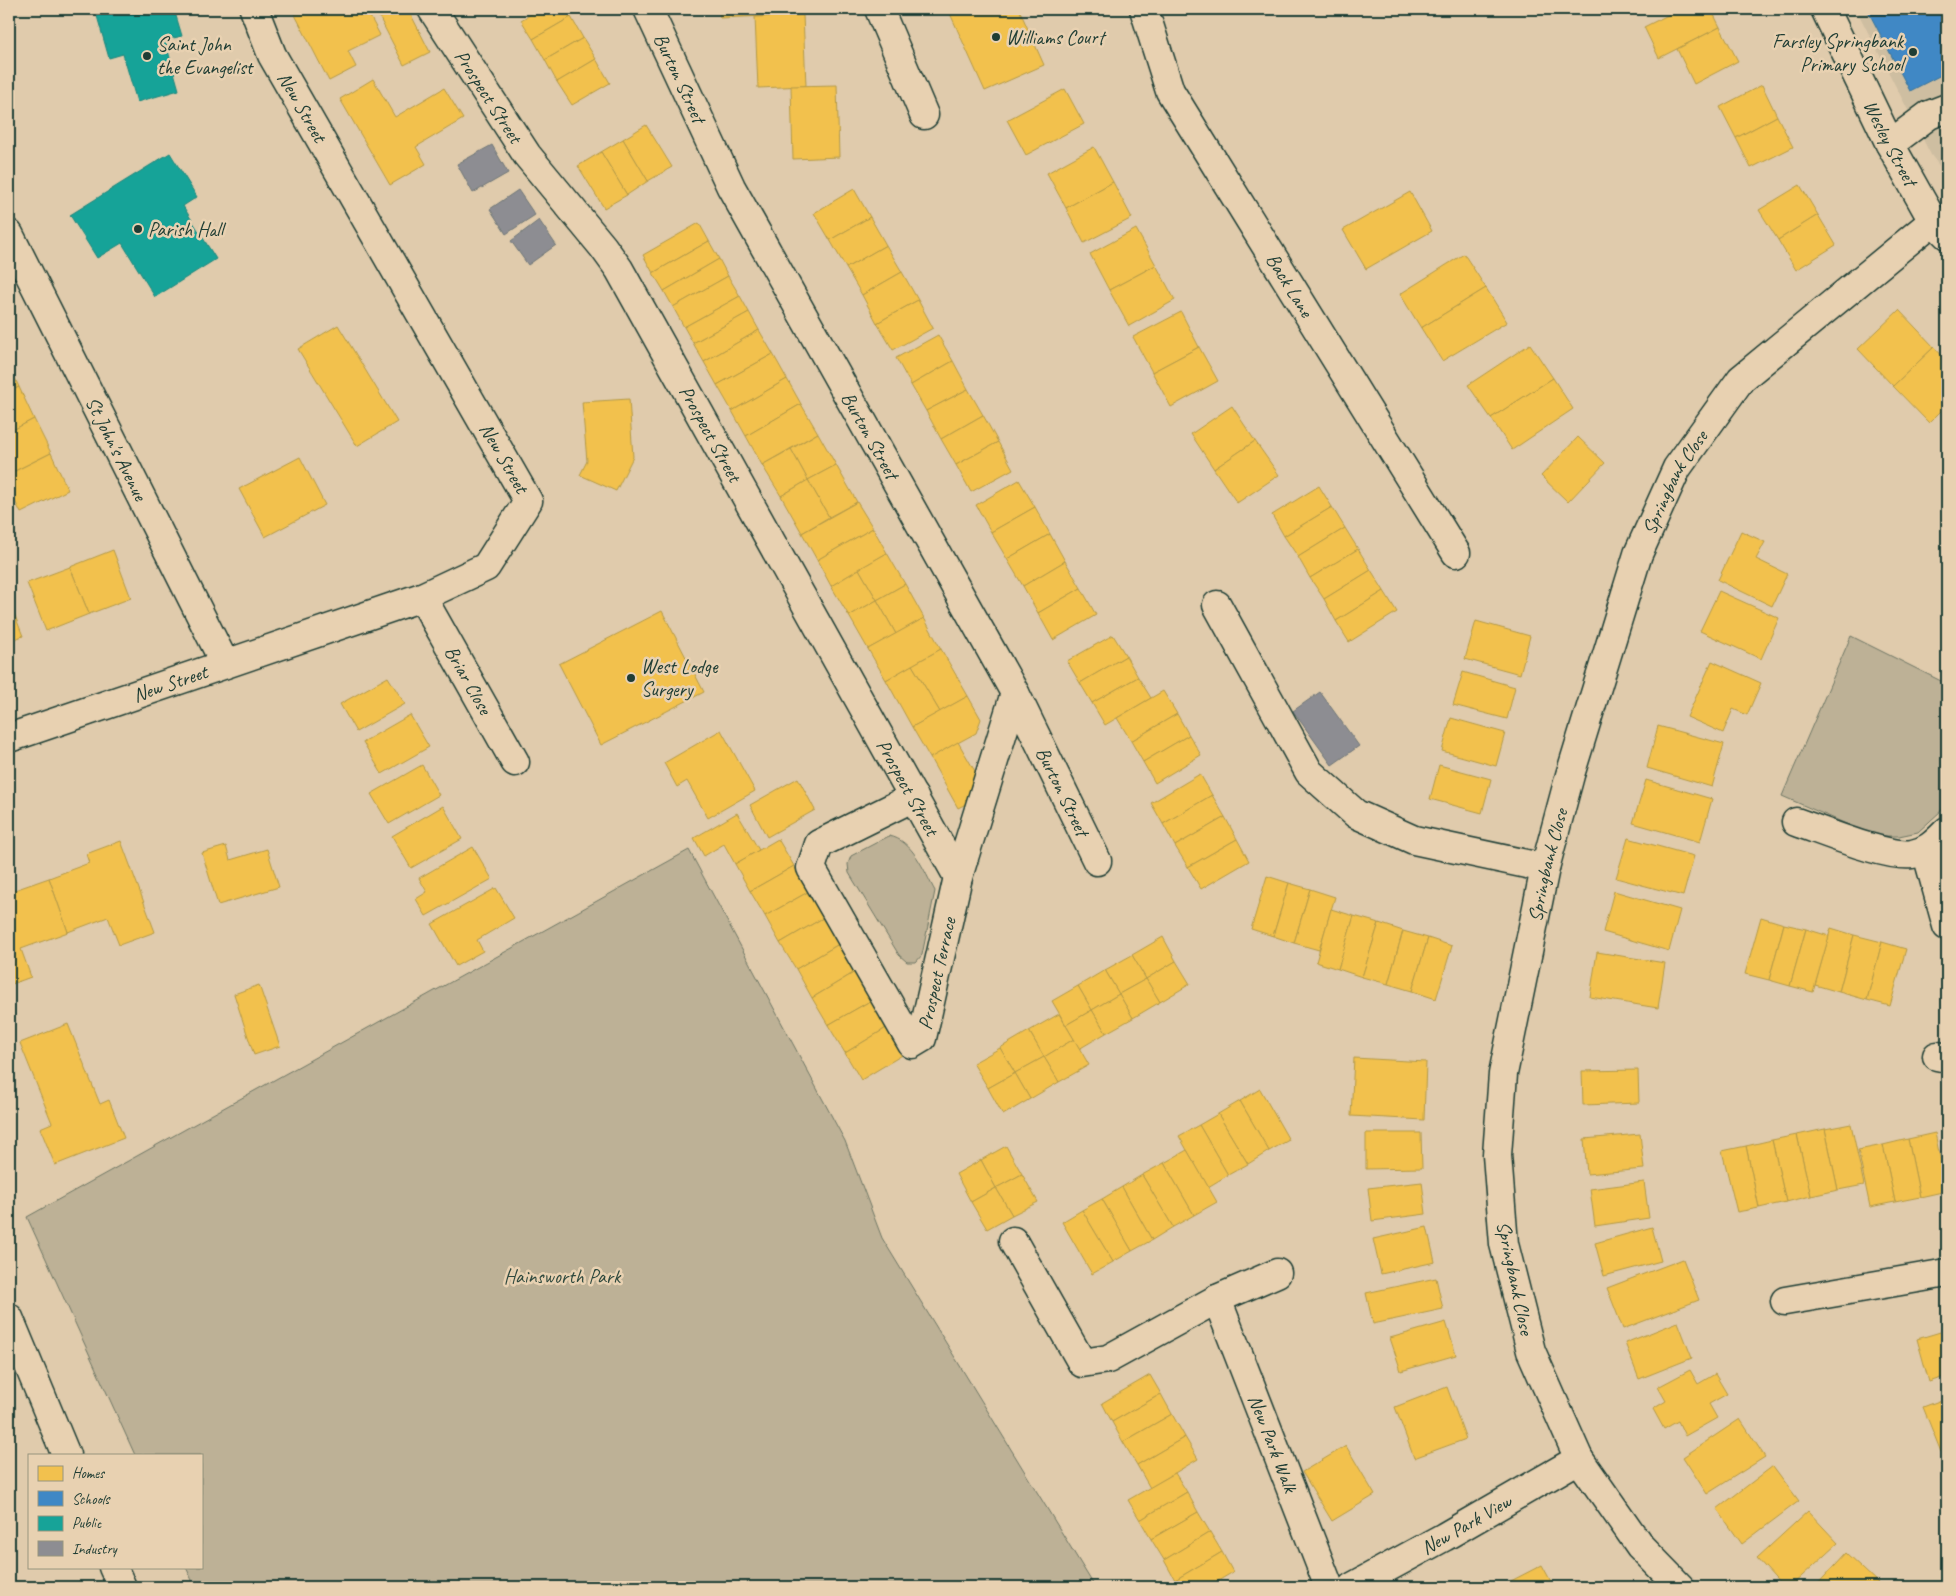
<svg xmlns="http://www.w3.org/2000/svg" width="1956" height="1596" font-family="Caveat,sans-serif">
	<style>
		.built { fill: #cebea1 }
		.green { fill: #bdb196; stroke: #6e7765 }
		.homes { fill: #f2c14e; stroke: #b39946 }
		.schools { fill: #3f88c5; stroke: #35729a }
		.public { fill: #17a398; stroke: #19847a }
		.industry { fill: #8d8d92; stroke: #6c7576 }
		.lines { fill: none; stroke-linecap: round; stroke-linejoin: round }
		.minor-casing { stroke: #1f3d34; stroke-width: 31 }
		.minor { stroke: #e8d1b1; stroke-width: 28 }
		.poi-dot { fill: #1f3d34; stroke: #e8d1b1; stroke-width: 2 }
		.labels { text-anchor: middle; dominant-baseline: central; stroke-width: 5; stroke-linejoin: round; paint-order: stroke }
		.poi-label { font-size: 20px; fill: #1f3d34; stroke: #e8d1b1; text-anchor: start }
		.street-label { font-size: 20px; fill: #1f3d34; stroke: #e8d1b1 }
		.park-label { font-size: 20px; fill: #2f493e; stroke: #e8d1b1 }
	</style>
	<rect width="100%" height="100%" fill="#e0cbac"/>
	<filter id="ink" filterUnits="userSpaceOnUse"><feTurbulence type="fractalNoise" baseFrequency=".02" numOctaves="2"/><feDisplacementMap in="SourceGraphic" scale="10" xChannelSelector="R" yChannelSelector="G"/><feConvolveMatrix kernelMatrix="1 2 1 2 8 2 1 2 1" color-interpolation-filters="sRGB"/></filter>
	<g filter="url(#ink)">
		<path class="built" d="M1856,9H1947V176L1931,155Z"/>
		<g class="green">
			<path d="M1851,636L1947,684V801L1941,811L1918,832L1899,836H1874L1782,796Z"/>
			<path d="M889,836C913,840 924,871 935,891L922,955L916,962H907L899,955L849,873L848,864L851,856Z"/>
			<path d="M689,850L845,1141L882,1238L1095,1587H195L186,1567H201V1455H135L27,1217Z"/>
		</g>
		<g class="homes">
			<path d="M292,9H366L380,35L348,51L356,67L329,81Z"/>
			<path d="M375,9H408L430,52L404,65Z"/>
			<path d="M540,9H566L571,17L533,39L521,20Z"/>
			<path d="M719,9H768V16L720,18Z"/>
			<path d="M948,9H1019L1044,65L985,91Z"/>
			<path d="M1680,9H1711L1720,27L1659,58L1644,27Z"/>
			<path d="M803,15L806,86L758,88L755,17Z"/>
			<path d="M571,17L583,38L545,60L533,39Z"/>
			<path d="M1720,27L1738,61L1694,84L1677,49Z"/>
			<path d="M583,38L596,59L557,82L545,60Z"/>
			<path d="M596,59L610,83L572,105L557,82Z"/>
			<path d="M373,79L395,117L444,88L463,119L416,147L426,164L390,185L340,99Z"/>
			<path d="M837,85L839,157L793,159L791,86Z"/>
			<path d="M1762,85L1777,116L1736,138L1720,107Z"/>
			<path d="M1065,89L1084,124L1026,155L1007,120Z"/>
			<path d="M1777,116L1793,147L1751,168L1736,138Z"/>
			<path d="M646,125L672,167L648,181L623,139Z"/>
			<path d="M623,139L648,181L627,195L601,152Z"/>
			<path d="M1094,147L1113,182L1066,208L1047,173Z"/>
			<path d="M601,152L627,195L604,208L578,166Z"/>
			<path d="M1113,182L1132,218L1084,243L1066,208Z"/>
			<path d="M1800,185L1818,215L1778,240L1759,210Z"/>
			<path d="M854,189L870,217L830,240L814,213Z"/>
			<path d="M1410,192L1432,231L1366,269L1343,230Z"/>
			<path d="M1818,215L1836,245L1796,270L1778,240Z"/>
			<path d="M870,217L886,245L846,268L830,240Z"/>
			<path d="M699,223L709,241L653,273L643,255Z"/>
			<path d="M1136,229L1156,265L1109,290L1090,254Z"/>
			<path d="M709,241L719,259L664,291L653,273Z"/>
			<path d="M886,245L902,272L862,295L846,268Z"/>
			<path d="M1464,254L1486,288L1421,328L1400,294Z"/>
			<path d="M719,259L728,276L673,307L664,291Z"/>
			<path d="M1156,265L1175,300L1129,326L1109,290Z"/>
			<path d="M902,272L918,300L877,323L862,295Z"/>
			<path d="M728,276L740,296L684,327L673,307Z"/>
			<path d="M1486,288L1507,322L1442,361L1421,328Z"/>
			<path d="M740,296L749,312L693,343L684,327Z"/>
			<path d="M918,300L933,328L893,350L877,323Z"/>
			<path d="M1899,310L1934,347L1893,386L1858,349Z"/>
			<path d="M749,312L759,330L704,362L693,343Z"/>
			<path d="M1181,312L1199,347L1152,372L1133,337Z"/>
			<path d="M338,325L397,422L357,446L298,349Z"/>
			<path d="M759,330L773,354L717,385L704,362Z"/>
			<path d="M938,335L953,361L911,385L896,358Z"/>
			<path d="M1530,344L1553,378L1491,418L1468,385Z"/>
			<path d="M1199,347L1218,381L1171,407L1152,372Z"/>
			<path d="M1934,347L1947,361V405L1929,423L1893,386Z"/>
			<path d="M773,354L787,379L732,411L717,385Z"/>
			<path d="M953,361L968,389L926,411L911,385Z"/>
			<path d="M9,366L19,387L9,392Z"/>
			<path d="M1553,378L1573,409L1512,450L1491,418Z"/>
			<path d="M787,379L801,404L746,436L732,411Z"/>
			<path d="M19,387L34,419L9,432V392Z"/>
			<path d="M968,389L983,415L941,439L926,411Z"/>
			<path d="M629,399L633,457L616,491L580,475L587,461L582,402Z"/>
			<path d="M801,404L818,433L762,465L746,436Z"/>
			<path d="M1232,406L1255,441L1214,469L1191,434Z"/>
			<path d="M983,415L998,442L956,465L941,439Z"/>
			<path d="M34,419L51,453L9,474V432Z"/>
			<path d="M818,433L836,465L808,480L791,449Z"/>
			<path d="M1578,437L1605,463L1568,502L1541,476Z"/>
			<path d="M1255,441L1279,475L1237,503L1214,469Z"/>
			<path d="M998,442L1013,469L971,492L956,465Z"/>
			<path d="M791,449L808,480L781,496L762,465Z"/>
			<path d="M51,453L68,490L21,513L9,489V474Z"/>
			<path d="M300,457L325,505L265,537L239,489Z"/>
			<path d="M836,465L857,502L829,517L808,480Z"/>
			<path d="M808,480L829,517L802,533L781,496Z"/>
			<path d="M1019,480L1035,507L991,532L976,505Z"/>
			<path d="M1319,486L1332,507L1284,536L1272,515Z"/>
			<path d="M857,502L873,528L817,560L802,533Z"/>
			<path d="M1035,507L1050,534L1007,559L991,532Z"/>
			<path d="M1332,507L1345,528L1298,557L1284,536Z"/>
			<path d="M873,528L887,553L831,586L817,560Z"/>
			<path d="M1345,528L1358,549L1310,578L1298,557Z"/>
			<path d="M1741,531L1765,542L1756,559L1787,574L1772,606L1718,580Z"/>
			<path d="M1050,534L1065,561L1023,586L1007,559Z"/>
			<path d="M1358,549L1371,570L1324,599L1310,578Z"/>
			<path d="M113,550L131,598L89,614L70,567Z"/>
			<path d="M887,553L905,584L877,600L859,569Z"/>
			<path d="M1065,561L1081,588L1038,613L1023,586Z"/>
			<path d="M70,567L89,614L46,631L27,583Z"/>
			<path d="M859,569L877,600L849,616L831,586Z"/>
			<path d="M1371,570L1384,591L1336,621L1324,599Z"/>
			<path d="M905,584L924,618L896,634L877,600Z"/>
			<path d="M1081,588L1096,615L1053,640L1038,613Z"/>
			<path d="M1384,591L1397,612L1349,642L1336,621Z"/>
			<path d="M1719,591L1779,618L1761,659L1700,631Z"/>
			<path d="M877,600L896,634L868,649L849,616Z"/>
			<path d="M9,601L23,636L9,641Z"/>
			<path d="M662,611L704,692L601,745L559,664Z"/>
			<path d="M924,618L941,649L886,680L868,649Z"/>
			<path d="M1476,621L1530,636L1520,674L1465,659Z"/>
			<path d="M1113,635L1126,656L1080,683L1067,661Z"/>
			<path d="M941,649L968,696L940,712L912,665Z"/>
			<path d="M1126,656L1138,677L1092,703L1080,683Z"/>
			<path d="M1712,661L1761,683L1747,715L1733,709L1723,733L1687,717Z"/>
			<path d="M912,665L940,712L912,727L886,680Z"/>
			<path d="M1463,672L1515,687L1507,719L1453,705Z"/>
			<path d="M388,677L405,704L356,732L340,704Z"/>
			<path d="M1138,677L1151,698L1105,725L1092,703Z"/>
			<path d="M1163,691L1177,714L1131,741L1117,718Z"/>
			<path d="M968,696L981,719L976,733L930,758L912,727Z"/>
			<path d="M1177,714L1189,735L1143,762L1131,741Z"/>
			<path d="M410,715L429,747L382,774L363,742Z"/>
			<path d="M1451,718L1505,733L1496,766L1442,751Z"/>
			<path d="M1658,726L1724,744L1712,787L1647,768Z"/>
			<path d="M721,730L755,791L708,818L687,781L677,787L664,763Z"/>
			<path d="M1189,735L1201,755L1155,783L1143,762Z"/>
			<path d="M958,742L976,773L972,801L958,808L930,758Z"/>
			<path d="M422,765L439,795L389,824L371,794Z"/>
			<path d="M1439,765L1491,779L1482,813L1430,799Z"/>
			<path d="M1200,774L1212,795L1163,824L1151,803Z"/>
			<path d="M798,778L815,810L767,837L750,805Z"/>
			<path d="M1646,780L1712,799L1700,842L1633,823Z"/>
			<path d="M1212,795L1225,817L1175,846L1163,824Z"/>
			<path d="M443,806L462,839L411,868L392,836Z"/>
			<path d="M737,813L759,850L735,864L724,844L704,856L694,838Z"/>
			<path d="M1225,817L1237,839L1188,867L1175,846Z"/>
			<path d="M1628,838L1694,856L1683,896L1616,878Z"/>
			<path d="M778,839L794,866L750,891L735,864Z"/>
			<path d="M1237,839L1249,861L1201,889L1188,867Z"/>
			<path d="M121,841L155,932L119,945L108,917L68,932L49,878L89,863L86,854Z"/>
			<path d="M226,846L230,860L267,849L279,887L218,905L202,853Z"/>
			<path d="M473,847L492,879L426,916L416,899L427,892L419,878Z"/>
			<path d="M794,866L808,892L765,916L750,891Z"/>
			<path d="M1267,876L1289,883L1273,936L1251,929Z"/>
			<path d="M49,878L68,932L21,949L31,977L9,985V892Z"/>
			<path d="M1289,883L1310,889L1294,943L1273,936Z"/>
			<path d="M496,888L514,918L477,940L483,951L456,966L432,924Z"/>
			<path d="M1310,889L1335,897L1319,950L1294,943Z"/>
			<path d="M1614,891L1680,910L1669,951L1603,932Z"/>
			<path d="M808,892L823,918L780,943L765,916Z"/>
			<path d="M1331,909L1354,916L1338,969L1316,962Z"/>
			<path d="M1354,916L1379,923L1362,977L1338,969Z"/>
			<path d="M1761,917L1784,924L1769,980L1745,974Z"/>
			<path d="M823,918L839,944L796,969L780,943Z"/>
			<path d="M1379,923L1403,931L1388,984L1362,977Z"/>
			<path d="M1784,924L1806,929L1790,986L1769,980Z"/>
			<path d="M1831,928L1854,935L1839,992L1815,985Z"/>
			<path d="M1806,929L1829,936L1813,992L1790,986Z"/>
			<path d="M1403,931L1428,938L1412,991L1388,984Z"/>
			<path d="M1854,935L1882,942L1867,1000L1839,992Z"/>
			<path d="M1163,937L1176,961L1146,979L1132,955Z"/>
			<path d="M1428,938L1452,946L1436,999L1412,991Z"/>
			<path d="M1882,942L1906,949L1890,1006L1867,1000Z"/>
			<path d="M839,944L855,972L812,998L796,969Z"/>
			<path d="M1597,952L1665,963L1658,1008L1590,997Z"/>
			<path d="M1132,955L1146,979L1119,994L1105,970Z"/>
			<path d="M1176,961L1190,984L1160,1002L1146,979Z"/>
			<path d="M1105,970L1119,994L1092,1010L1078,986Z"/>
			<path d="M855,972L872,1000L828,1025L812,998Z"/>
			<path d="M1146,979L1160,1002L1133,1018L1119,994Z"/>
			<path d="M259,985L280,1046L254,1055L234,994Z"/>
			<path d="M1078,986L1092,1010L1066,1025L1052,1001Z"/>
			<path d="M1119,994L1133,1018L1106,1033L1092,1010Z"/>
			<path d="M872,1000L888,1027L845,1053L828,1025Z"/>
			<path d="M1092,1010L1106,1033L1079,1049L1066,1025Z"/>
			<path d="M1059,1014L1074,1039L1044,1057L1029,1031Z"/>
			<path d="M68,1024L100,1104L109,1100L124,1138L55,1165L40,1128L52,1123L20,1043Z"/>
			<path d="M888,1027L904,1054L861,1080L845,1053Z"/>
			<path d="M1029,1031L1044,1057L1015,1073L1000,1048Z"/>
			<path d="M1074,1039L1089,1065L1059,1082L1044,1057Z"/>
			<path d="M1000,1048L1015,1073L988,1088L973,1063Z"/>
			<path d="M1044,1057L1059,1082L1030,1099L1015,1073Z"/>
			<path d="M1354,1058L1426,1062L1424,1120L1351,1116Z"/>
			<path d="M1638,1070L1639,1103L1583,1105L1582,1071Z"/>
			<path d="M1015,1073L1030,1099L1003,1115L988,1088Z"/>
			<path d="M1260,1089L1289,1140L1269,1151L1240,1101Z"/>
			<path d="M1240,1101L1269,1151L1248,1164L1218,1114Z"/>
			<path d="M1218,1114L1248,1164L1228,1175L1199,1125Z"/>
			<path d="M1851,1124L1864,1185L1838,1190L1825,1129Z"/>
			<path d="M1199,1125L1228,1175L1208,1187L1179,1136Z"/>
			<path d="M1825,1129L1838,1190L1811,1196L1797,1135Z"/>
			<path d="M1366,1133H1421L1422,1168L1366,1169Z"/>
			<path d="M1935,1133L1947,1191L1920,1197L1908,1139Z"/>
			<path d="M1640,1134L1644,1169L1587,1174L1584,1139Z"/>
			<path d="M1797,1135L1811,1196L1786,1202L1772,1140Z"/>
			<path d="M1908,1139L1920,1197L1895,1202L1883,1145Z"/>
			<path d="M1772,1140L1786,1202L1759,1208L1746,1146Z"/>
			<path d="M1883,1145L1895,1202L1870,1207L1858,1150Z"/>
			<path d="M1006,1146L1022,1174L996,1188L981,1160Z"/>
			<path d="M1746,1146L1759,1208L1737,1212L1722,1151Z"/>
			<path d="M1187,1150L1217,1202L1194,1215L1164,1163Z"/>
			<path d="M981,1160L996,1188L971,1202L956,1174Z"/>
			<path d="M1164,1163L1194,1215L1173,1227L1142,1175Z"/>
			<path d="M1022,1174L1038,1202L1012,1215L996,1188Z"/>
			<path d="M1142,1175L1173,1227L1152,1240L1122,1187Z"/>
			<path d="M1422,1182L1426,1214L1372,1221L1368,1188Z"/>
			<path d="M1644,1182L1649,1218L1595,1226L1590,1189Z"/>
			<path d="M1122,1187L1152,1240L1132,1251L1102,1199Z"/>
			<path d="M996,1188L1012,1215L987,1229L971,1202Z"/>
			<path d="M1102,1199L1132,1251L1113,1262L1082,1210Z"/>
			<path d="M1082,1210L1113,1262L1092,1274L1062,1222Z"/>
			<path d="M1427,1227L1435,1262L1381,1274L1373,1239Z"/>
			<path d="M1652,1227L1661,1261L1604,1276L1595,1243Z"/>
			<path d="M1683,1259L1699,1300L1623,1329L1607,1288Z"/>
			<path d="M1436,1278L1443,1309L1373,1324L1366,1293Z"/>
			<path d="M1446,1322L1456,1355L1401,1371L1390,1338Z"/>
			<path d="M1678,1322L1692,1358L1639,1379L1625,1343Z"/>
			<path d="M1947,1330V1376L1929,1382L1917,1339Z"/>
			<path d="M1690,1370L1698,1384L1715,1374L1727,1394L1709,1404L1717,1418L1685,1436L1678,1421L1664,1429L1653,1409L1666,1401L1658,1387Z"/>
			<path d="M1150,1375L1161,1394L1112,1422L1102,1403Z"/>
			<path d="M1447,1387L1466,1439L1414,1458L1395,1407Z"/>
			<path d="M1161,1394L1172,1414L1123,1442L1112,1422Z"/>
			<path d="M1947,1398V1449L1941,1452L1923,1407Z"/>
			<path d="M1172,1414L1185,1437L1137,1465L1123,1442Z"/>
			<path d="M1740,1419L1765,1457L1707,1494L1683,1457Z"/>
			<path d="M1185,1437L1198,1459L1150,1488L1137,1465Z"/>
			<path d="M1346,1446L1375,1495L1332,1521L1302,1472Z"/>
			<path d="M1773,1466L1799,1501L1742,1544L1717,1509Z"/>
			<path d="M1175,1473L1187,1492L1140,1520L1128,1500Z"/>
			<path d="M1187,1492L1198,1512L1151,1539L1140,1520Z"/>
			<path d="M1808,1511L1838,1543L1790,1587H1783L1757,1558Z"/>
			<path d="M1198,1512L1210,1532L1164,1560L1151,1539Z"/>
			<path d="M1210,1532L1222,1552L1175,1580L1164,1560Z"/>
			<path d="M1222,1552L1233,1572L1208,1587H1180L1175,1580Z"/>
			<path d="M1846,1553L1878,1583L1874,1587H1815Z"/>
			<path d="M1542,1565L1554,1587H1512L1509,1582Z"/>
		</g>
		<path class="schools" d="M1867,9H1947V72L1910,91Z"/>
		<g class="public">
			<path d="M95,9H174L182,36L165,40L179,90L137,102L123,54L109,58Z"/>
			<path d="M170,153L197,197L183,206L216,259L155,297L122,243L97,258L70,215Z"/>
		</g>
		<g class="industry">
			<path d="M492,145L508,173L473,193L457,164Z"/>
			<path d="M518,190L535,215L506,234L490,209Z"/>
			<path d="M539,220L556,245L528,265L511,241Z"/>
			<path d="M1320,692L1359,746L1332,765L1293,711Z"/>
		</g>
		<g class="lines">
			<defs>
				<g id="minor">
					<path id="s1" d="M432,9L527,155L603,247L619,269L958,877"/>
					<path id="s2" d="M648,9L731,187L1015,693L1097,861"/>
					<path d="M879,9L924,115"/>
					<path id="s3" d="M1144,9L1170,91L1456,553"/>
					<path id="s4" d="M1825,9L1890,144L1933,221L1947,235"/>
					<path d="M1890,144L1929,115L1947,108"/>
					<path id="s5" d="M9,234L225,664"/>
					<path id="s6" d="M422,597L515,762"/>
					<path d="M1217,605L1309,772L1356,814L1414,840L1545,868"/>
					<path id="s7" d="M9,738L422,597L486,567L528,501L272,55L254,9"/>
					<path id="s8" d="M914,797L819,844L811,868L912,1044L922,1038L958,877L1015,693"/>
					<path d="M1796,822C1823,831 1887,858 1912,854C1927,852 1937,841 1947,831"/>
					<path d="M1926,850L1947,926"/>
					<path d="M1937,1056L1947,1058"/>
					<path d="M1013,1241L1082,1363L1108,1359L1217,1299L1277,1273"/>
					<path id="s9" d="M1217,1299L1329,1587"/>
					<path d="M1785,1301L1947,1273"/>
					<path d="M9,1318L66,1455"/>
					<path d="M113,1567L122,1587"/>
					<path id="s10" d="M1352,1587L1444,1537L1579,1459"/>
					<path id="s11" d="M1680,1587L1640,1546L1579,1459L1531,1351L1504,1244L1497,1155L1503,1074L1545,868L1570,775L1638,554L1677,468L1741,379L1933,221"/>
				</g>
			</defs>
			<use href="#minor" class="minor-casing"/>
			<use href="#minor" class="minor"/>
		</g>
	</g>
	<g class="poi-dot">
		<circle cx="996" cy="37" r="5"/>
		<circle cx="1913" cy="52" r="5"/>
		<circle cx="147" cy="56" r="5"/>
		<circle cx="138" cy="229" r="5"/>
		<circle cx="631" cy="678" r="5"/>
	</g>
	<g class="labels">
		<g class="poi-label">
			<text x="1006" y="37">Williams Court</text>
			<text x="1903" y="41" text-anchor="end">Farsley Springbank<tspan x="1903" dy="23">Primary School</tspan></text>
			<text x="157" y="44">Saint John<tspan x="157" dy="23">the Evangelist</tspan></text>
			<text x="148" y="229">Parish Hall</text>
			<text x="641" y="666">West Lodge<tspan x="641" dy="23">Surgery</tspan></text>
		</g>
		<g class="street-label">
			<text stroke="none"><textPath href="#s2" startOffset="76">Burton Street</textPath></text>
			<text stroke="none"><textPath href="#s1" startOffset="104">Prospect Street</textPath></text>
			<text transform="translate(302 107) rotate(60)">New Street</text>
			<text stroke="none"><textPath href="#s4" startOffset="149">Wesley Street</textPath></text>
			<text stroke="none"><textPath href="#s3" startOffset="314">Back Lane</textPath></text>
			<text stroke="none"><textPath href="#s1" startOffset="509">Prospect Street</textPath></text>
			<text stroke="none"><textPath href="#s2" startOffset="481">Burton Street</textPath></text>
			<text stroke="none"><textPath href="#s5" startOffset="240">St John's Avenue</textPath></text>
			<text transform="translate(504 458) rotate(60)">New Street</text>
			<text stroke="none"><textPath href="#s11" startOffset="1181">Springbank Close</textPath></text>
			<text stroke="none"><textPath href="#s6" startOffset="95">Briar Close</textPath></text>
			<text stroke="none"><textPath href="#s7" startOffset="170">New Street</textPath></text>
			<text stroke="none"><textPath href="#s1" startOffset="914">Prospect Street</textPath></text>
			<text stroke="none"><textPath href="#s2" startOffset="886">Burton Street</textPath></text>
			<text stroke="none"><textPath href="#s11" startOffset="776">Springbank Close</textPath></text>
			<text stroke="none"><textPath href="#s8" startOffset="412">Prospect Terrace</textPath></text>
			<text transform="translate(1515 1278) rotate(78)">Springbank Close</text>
			<text stroke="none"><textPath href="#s9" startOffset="155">New Park Walk</textPath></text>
			<text stroke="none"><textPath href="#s10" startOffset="130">New Park View</textPath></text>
		</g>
		<g class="park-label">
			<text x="562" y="1276">Hainsworth Park</text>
		</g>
	</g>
	<rect width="1956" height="1596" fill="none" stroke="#e8d1b1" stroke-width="30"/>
	<rect x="15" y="15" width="1926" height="1566" fill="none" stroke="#1f3d34" stroke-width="2" filter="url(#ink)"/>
	<rect x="28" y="1454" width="175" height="115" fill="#e8d1b1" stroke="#98967f"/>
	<rect x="38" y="1466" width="25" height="15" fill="#f2c14e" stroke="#98967f"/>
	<text x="72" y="1478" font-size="15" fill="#1f3d34">Homes</text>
	<rect x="38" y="1491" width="25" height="15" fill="#3f88c5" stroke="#98967f"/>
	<text x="72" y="1504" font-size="15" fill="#1f3d34">Schools</text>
	<rect x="38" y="1516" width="25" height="15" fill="#17a398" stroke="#98967f"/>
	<text x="72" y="1528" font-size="15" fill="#1f3d34">Public</text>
	<rect x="38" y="1541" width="25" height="15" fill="#8d8d92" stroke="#98967f"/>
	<text x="72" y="1554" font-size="15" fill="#1f3d34">Industry</text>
</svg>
